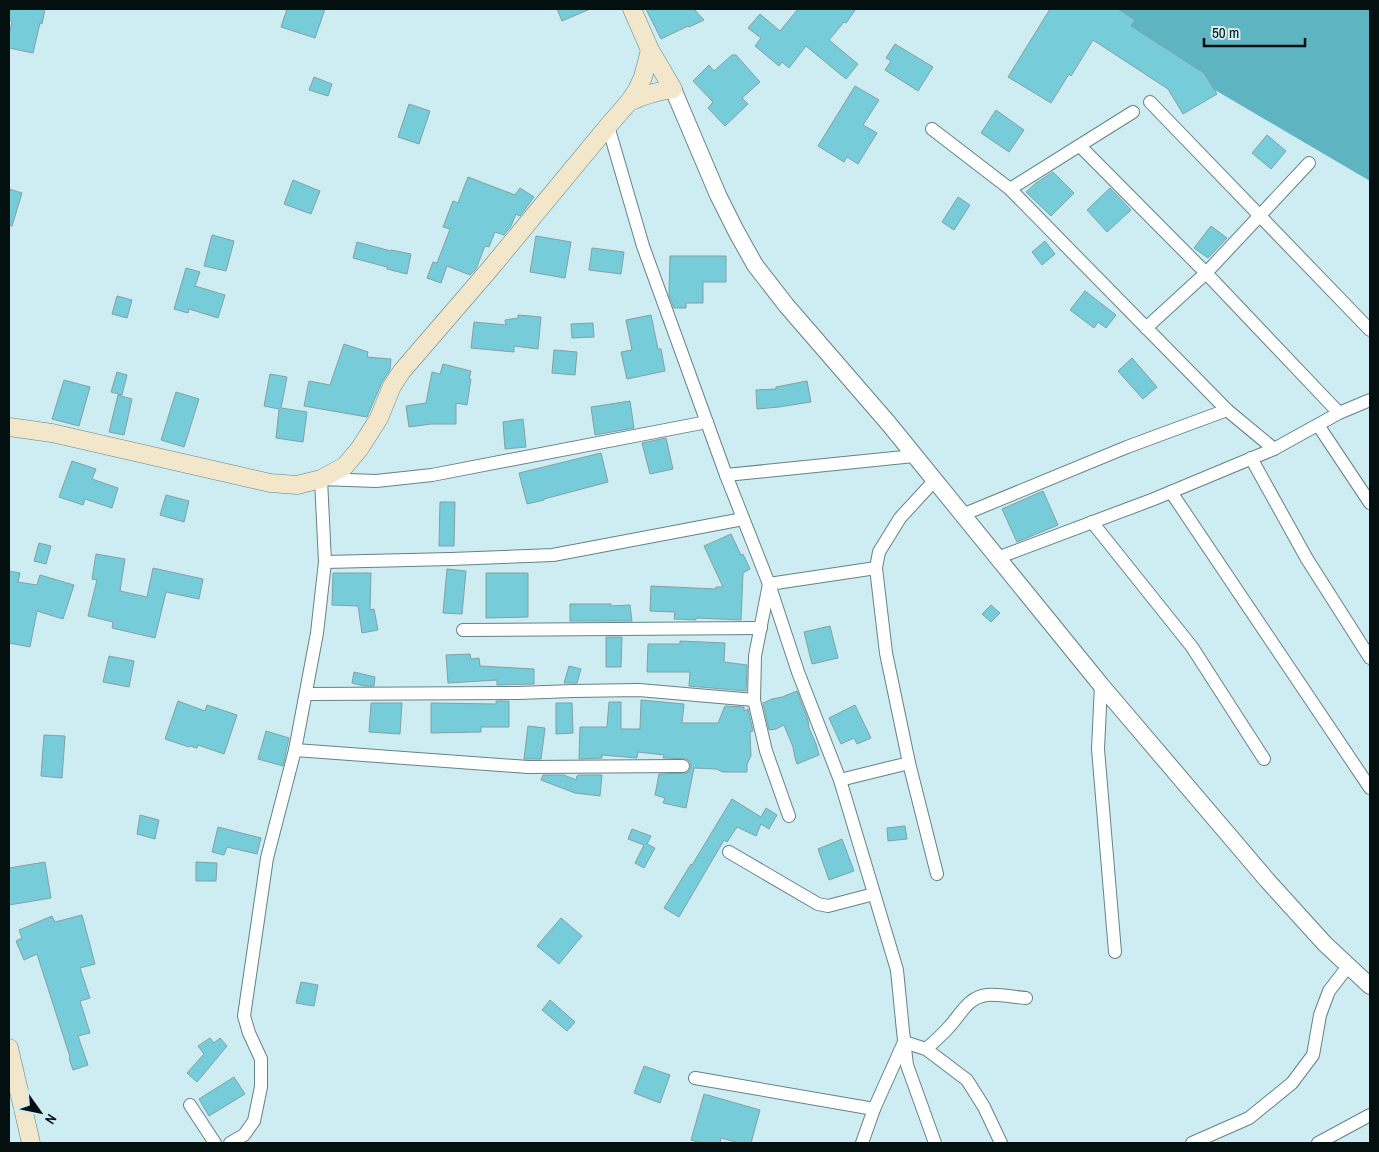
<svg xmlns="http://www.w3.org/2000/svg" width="1379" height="1152" font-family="'Archivo Narrow',sans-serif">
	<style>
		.forest { fill: #5fb4c1 }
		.building { fill: #77ccd9; stroke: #82a1a6 }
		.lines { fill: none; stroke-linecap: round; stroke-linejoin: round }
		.minor-casing { stroke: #658287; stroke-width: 14 }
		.tertiary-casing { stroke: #658287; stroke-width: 18 }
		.secondary-casing { stroke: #658287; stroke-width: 19 }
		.minor { stroke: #fff; stroke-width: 12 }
		.tertiary { stroke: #fff; stroke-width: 16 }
		.secondary { stroke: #f2e7cb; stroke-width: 18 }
	</style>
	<rect width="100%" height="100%" fill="#cdedf3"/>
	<path class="forest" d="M1077,9H1370V181Z"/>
	<g class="building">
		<path d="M9,9H45L42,24L40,23L33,53L9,48V34L12,21L9,20Z"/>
		<path d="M287,9H325L315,38L281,27Z"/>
		<path d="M557,9H590L562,21Z"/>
		<path d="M646,9H694L704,20L689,27L688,26L661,39Z"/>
		<path d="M798,9H856L846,23L844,22L829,40L858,64L846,79L806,46L789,68L782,62L779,66L755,46L761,38L748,28L760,14L780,31Z"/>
		<path d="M1050,9H1118L1135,20L1131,26L1204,73L1217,94L1183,114L1168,89L1093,40L1071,76L1069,74L1051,103L1008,77Z"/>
		<path d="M895,44L933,67L918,91L885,70L891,61L886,58Z"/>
		<path d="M732,55H736L760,82L742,98L748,104L725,126L708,108L713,102L693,81L709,65L714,71Z"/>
		<path d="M314,77L332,84L328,96L309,90Z"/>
		<path d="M855,86L879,100L863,125L877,133L858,164L847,157L844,162L818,146Z"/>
		<path d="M409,104L430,111L419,144L398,137Z"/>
		<path d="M996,110L1024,130L1009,152L981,133Z"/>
		<path d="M1267,135L1286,151L1271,169L1252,153Z"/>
		<path d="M1053,172L1074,193L1051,216L1026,192L1036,183Z"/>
		<path d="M468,177L515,195L520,188L534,197L520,216L516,214L511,226L504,235L495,232L489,247L485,246L476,269L470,275L447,266L441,283L427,278L433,262L437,263L450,229L443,227L453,201L458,203Z"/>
		<path d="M293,180L320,191L311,214L284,204Z"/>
		<path d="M1110,188L1131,210L1107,232L1087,210Z"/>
		<path d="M9,189L22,193L12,226H9Z"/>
		<path d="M958,197L970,205L954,230L942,222Z"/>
		<path d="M1211,226L1227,238L1208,258L1194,248Z"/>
		<path d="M212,235L234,241L226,271L204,266Z"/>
		<path d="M536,236L571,242L565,278L530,272Z"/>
		<path d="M1045,241L1055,254L1042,265L1032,252Z"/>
		<path d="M357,242L391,251V250L411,254L407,274L387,269V267L353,258Z"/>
		<path d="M592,248L624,252L621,274L589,270Z"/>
		<path d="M670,256H726V282H703V303H686V308H674L669,295Z"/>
		<path d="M186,268L200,272L195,286L225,295L218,318L189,309L188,313L174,309Z"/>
		<path d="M1085,291L1116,315L1106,328L1098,322L1094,328L1070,310Z"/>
		<path d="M117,296L132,300L127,318L112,314Z"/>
		<path d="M518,315L541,317L538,349L514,346V352L471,348L474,322L506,325L505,320L518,318Z"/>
		<path d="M651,315L658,349H661L665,371L627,379L621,352L632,350L626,320Z"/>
		<path d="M593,323L594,337L572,338L571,324Z"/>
		<path d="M344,344L368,352L367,357L391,359L390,370L382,382L367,417L304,406L309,381L330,385Z"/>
		<path d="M554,350L577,352L575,375L552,373Z"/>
		<path d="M1132,358L1157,387L1143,399L1118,371Z"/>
		<path d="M443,364L471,371L469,379H471L467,405L456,403V424H431L409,427L406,406L426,403L432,372L440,374Z"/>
		<path d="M117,372L127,375L122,395L111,392Z"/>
		<path d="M270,374L287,377L281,408L307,412L303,442L276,438L279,409L264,406Z"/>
		<path d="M64,380L90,387L79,426L52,419Z"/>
		<path d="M807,381L811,402L779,407L757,409L756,390L776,389V387Z"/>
		<path d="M176,392L199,399L184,447L161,440Z"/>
		<path d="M118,395L132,399L124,435L109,432Z"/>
		<path d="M630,401L634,428L595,435L591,407Z"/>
		<path d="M523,419L526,447L505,449L503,422Z"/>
		<path d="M666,438L673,469L650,474L642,443Z"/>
		<path d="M601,453L608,482L544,499V500L527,504L519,473Z"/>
		<path d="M72,461L96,469L92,479L118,488L112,508L85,499L83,505L59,497Z"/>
		<path d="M1043,491L1058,525L1017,542L1002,509Z"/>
		<path d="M166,495L189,501L184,522L160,515Z"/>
		<path d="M440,502H455L454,546H439Z"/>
		<path d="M731,534L741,555L743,554L750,569L743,573L741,620L696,618V620L674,619L675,612L650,611L651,586L716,589V587H723L704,546Z"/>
		<path d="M39,543L51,546L46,564L34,561Z"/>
		<path d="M96,554L125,559L120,591L147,597L153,568L203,579L199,599L166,592L155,638L112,628L113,622L88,616L97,580L92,579Z"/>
		<path d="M447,569L466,571L462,614L443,613Z"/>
		<path d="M9,571L20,573L18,582L37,585L40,575L74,585L63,619L37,611L30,647L9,643Z"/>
		<path d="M333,573H371L370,610L374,609L378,630L362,633L358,606L332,605Z"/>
		<path d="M486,573H528V617L486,618Z"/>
		<path d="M570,604H611V606L630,605L632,621H570Z"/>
		<path d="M991,605L1000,613L991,622L982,614Z"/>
		<path d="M830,626L838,658L812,664L804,632Z"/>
		<path d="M606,637H622L621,667H606Z"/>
		<path d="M680,641L725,643L724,662L747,665L746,691L689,686L690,672H647L648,644H680Z"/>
		<path d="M470,654L471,659L479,658L480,666L534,669V684L497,685V680L448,683L446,655Z"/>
		<path d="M109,656L134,661L129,687L103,682Z"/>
		<path d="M569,666L581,669L577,683H564Z"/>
		<path d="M354,672L375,677L374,686H364L352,683Z"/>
		<path d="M797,691L808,720L809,728L816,744L819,755L797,764L795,758L793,747L784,725L776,729L769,730L763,703L772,699L782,697Z"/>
		<path d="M641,700L684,704L682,723H718L725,706L744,707V711L748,709L753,731L750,732L751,756L747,764V772H723L716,769L694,768L686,808L663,803L665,798L655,795L659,774L687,773L690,770L691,765L690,762L687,759L663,758L664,755L638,752L637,758L602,755V758L579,759L580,727H607L609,702H621V729H640Z"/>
		<path d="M178,701L205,711L207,705L237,715L224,754L198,745L197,748L190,746L189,747L165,739Z"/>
		<path d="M496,701H509V727H481V732L431,733V703L496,704Z"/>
		<path d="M371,703H402L400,734L369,732Z"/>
		<path d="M556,703H572L573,733L556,734Z"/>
		<path d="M855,705L871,738L857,744L854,738L841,744L829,718Z"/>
		<path d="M528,726L545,728L541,759H524Z"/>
		<path d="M266,731L289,738L283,766L258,759Z"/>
		<path d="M44,735L65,736L62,778L41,776Z"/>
		<path d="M543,775H564L576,780L577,776L579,775H602L600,796L575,793L541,780Z"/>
		<path d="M732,799L761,817L766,808L777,815L769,829L761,824L756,836L737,827L727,842L724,840L679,917L664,908L691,864L692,865Z"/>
		<path d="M140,815L159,820L155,839L137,834Z"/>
		<path d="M905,826L907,839L888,841L887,828Z"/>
		<path d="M218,827L261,838L257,854L227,847L224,855L212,852Z"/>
		<path d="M632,829L651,836L647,844L655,848L644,868L635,863L644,845L628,839Z"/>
		<path d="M842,839L854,871L829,880L818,849Z"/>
		<path d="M45,862L51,898L9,905V868Z"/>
		<path d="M196,862L217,863L216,881H196Z"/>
		<path d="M82,915L95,964L80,968L90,998L80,1001L90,1033L78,1036L88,1065L73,1070L69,1058L70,1057L37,954L24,960L16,941L22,938L19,930L52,916L55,922Z"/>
		<path d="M561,918L582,936L559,964L537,946Z"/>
		<path d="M301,982L318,985L314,1006L296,1003Z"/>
		<path d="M550,1000L575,1022L567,1031L542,1010Z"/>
		<path d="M210,1038L214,1043L220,1038L227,1046L197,1082L187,1073L204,1054L198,1046Z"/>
		<path d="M644,1066L670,1075L660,1103L634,1093Z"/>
		<path d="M234,1077L245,1094L209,1116L199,1099Z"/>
		<path d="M704,1094L760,1110L751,1143H739L721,1138L720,1143H701L691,1140Z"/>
	</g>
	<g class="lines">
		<defs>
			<g id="minor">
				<path d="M1150,102L1370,330"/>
				<path d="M608,126L643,246L726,475L769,584L798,672L840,780L897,970L903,1031L907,1065L935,1143"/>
				<path d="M932,129L1010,189L1227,410L1274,449"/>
				<path d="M1080,146L1206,273L1339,413"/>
				<path d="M1010,189L1133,112"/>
				<path d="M1146,328L1206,273L1309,163"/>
				<path d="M1318,425L1370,503"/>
				<path d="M1251,458L1307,559L1370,658"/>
				<path d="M726,475L914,456"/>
				<path d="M934,481L900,518L879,552L876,568L886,653L909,763L937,874"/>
				<path d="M1171,492L1370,788"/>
				<path d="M962,515L1127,447L1227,410"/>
				<path d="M1092,522L1192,647L1264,759"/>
				<path d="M997,558L1154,499L1274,449L1339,413L1370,400"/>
				<path d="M325,562L451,559L553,555L743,519"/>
				<path d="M463,630L761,628"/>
				<path d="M1101,685L1098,749L1115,952"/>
				<path d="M307,694L518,693L573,691L639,690L754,700"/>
				<path d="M295,750L528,767L683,766"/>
				<path d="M840,780L909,763"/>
				<path d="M789,816L766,751L754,700L755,656L769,584L876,568"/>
				<path d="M729,852L818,904L828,906L874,894"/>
				<path d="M926,1049C934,1042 942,1035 949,1027C961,1014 968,997 987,995C998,994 1014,997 1026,998"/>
				<path d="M695,1078L874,1109"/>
				<path d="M190,1105L215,1143"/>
				<path d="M230,1143L244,1135L254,1121L261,1087V1059L249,1033L244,1016L267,858L295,750L317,633L325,562L321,479L376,481L432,475L707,422"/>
				<path d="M862,1143L874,1109L904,1042L926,1049L967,1080L984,1107L1001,1143"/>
				<path d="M1192,1143L1249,1118L1292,1083L1313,1055L1320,1015L1329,991L1349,965"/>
				<path d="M1318,1143L1370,1115"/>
			</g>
			<path id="tertiary" d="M673,89L718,195L736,231L755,265L786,305L889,424L1101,685L1267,880L1325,944L1370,986"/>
			<g id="secondary">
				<path d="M629,102C644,95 657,91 673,89L650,50L632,9"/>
				<path d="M9,427L52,433L270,483L297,485L321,479L345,466L360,448L379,418L392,386L402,371L489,270L608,126L629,102L637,90L643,77L650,50"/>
				<path d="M9,1048L31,1143"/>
			</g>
		</defs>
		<use href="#minor" class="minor-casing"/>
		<use href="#tertiary" class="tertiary-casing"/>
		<use href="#secondary" class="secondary-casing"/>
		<use href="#minor" class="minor"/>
		<use href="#tertiary" class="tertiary"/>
		<use href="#secondary" class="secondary"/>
	</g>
	<rect width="1379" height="1152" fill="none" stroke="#040f10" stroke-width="20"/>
	<g transform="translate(40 1112) rotate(123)" stroke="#cdedf3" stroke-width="4" paint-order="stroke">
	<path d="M0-4L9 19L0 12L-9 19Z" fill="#040f10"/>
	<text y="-8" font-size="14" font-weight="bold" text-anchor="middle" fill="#040f10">N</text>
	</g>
	<path d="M1204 38v8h101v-8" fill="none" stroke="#040f10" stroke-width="2.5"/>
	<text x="1212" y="38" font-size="15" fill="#040f10" stroke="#cdedf3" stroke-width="4" paint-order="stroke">50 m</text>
</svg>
